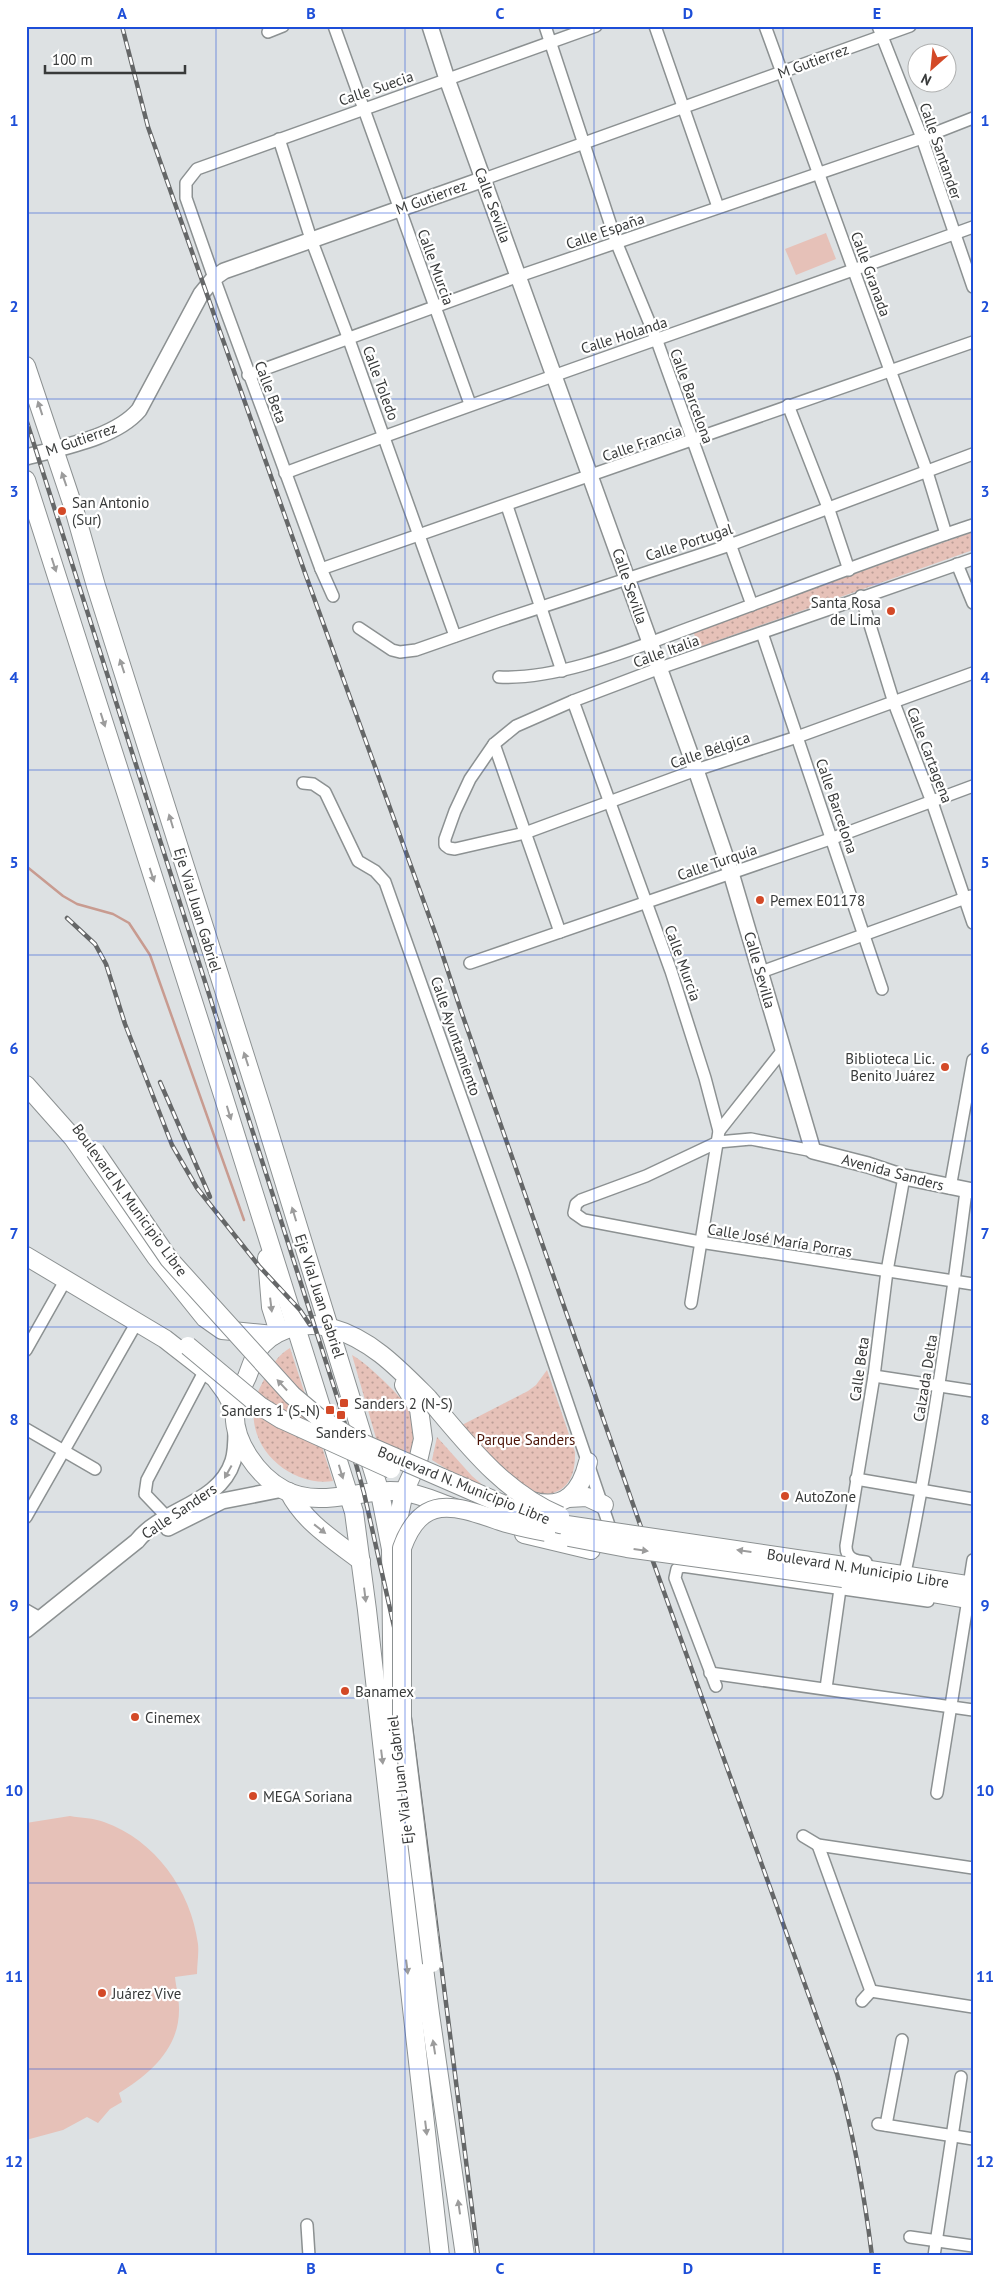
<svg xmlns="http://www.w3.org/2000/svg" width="999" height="2282" font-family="'PT Sans',sans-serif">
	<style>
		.grass { fill: url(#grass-dots) }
		.pitch { fill: #e6c1b8 }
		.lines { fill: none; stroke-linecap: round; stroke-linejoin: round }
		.stream { stroke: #c89b90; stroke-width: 2.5 }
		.street-casing { stroke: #8c9192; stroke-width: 14 }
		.secondary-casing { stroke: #8c9192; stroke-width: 18 }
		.primary-casing { stroke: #8c9192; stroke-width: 20 }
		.street { stroke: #fff; stroke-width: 11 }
		.secondary { stroke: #fff; stroke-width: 15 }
		.primary { stroke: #fff; stroke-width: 18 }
		.rail-casing { stroke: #656768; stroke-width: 4.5 }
		.rail { stroke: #fff; stroke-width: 2.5; stroke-dasharray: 8; stroke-linecap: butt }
		.primary-bridge-casing { stroke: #8c9192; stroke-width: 20; stroke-linecap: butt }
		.primary-bridge { stroke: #fff; stroke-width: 18 }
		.oneway { fill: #9c9c9c }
		.grid { fill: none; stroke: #1d4ed8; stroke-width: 1; stroke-opacity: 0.55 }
		.poi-dot { fill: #d34927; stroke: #fff; stroke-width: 2 }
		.labels { text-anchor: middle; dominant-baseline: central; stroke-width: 4.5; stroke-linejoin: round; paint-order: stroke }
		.street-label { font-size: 15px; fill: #383a3a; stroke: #fff }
		.poi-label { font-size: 15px; fill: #383a3a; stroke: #fff; text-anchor: start }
		.park-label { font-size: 15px; fill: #4b1407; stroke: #fff }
		.neatline { fill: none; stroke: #1d4ed8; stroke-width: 2 }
		.grid-label { font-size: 16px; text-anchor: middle; font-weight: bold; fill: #1d4ed8 }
	</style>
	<defs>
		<pattern id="grass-dots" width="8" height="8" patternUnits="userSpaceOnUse" patternTransform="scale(1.25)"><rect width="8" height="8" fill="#e6c1b8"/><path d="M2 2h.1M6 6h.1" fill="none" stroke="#bb9e97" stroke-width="1.8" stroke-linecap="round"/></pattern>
	</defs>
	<rect width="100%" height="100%" fill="#dde1e3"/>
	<g class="grass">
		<path d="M973,532V550L699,647L693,631Z"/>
		<path d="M290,1348L333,1481C293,1487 249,1451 254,1408C255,1396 260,1387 266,1376C273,1364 278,1355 290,1348Z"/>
		<path d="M352,1355C366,1362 404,1399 411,1412C418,1425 415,1445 410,1458L378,1445Z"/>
		<path d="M547,1370L575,1452C576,1489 556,1501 521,1491L460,1426L528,1391L536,1385Z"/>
		<path d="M437,1437L472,1476L492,1493L490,1496L432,1460Z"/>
	</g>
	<g class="pitch">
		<path d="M826,233L836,259L796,275L785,249Z"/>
		<path d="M70,1816C81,1818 94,1818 104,1822C155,1840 191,1890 198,1944C199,1953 197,1965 197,1974L175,1977C176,1987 179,1998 179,2008C180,2048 150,2074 119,2093L122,2102L110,2109L98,2123L87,2117L63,2130L26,2140V1823Z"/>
	</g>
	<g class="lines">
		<path class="stream" d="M26,866L63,896L77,904L113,914L129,923L150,955L244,1220"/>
		<defs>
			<g id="street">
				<path d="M334,26L470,404"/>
				<path d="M545,26L617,244L657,341L752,605"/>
				<path d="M655,26L718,207"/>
				<path d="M765,26L927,472L946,534"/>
				<path d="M878,26L922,138L973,287"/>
				<path d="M268,32L283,26"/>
				<path d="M279,139L311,239L348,337L455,636"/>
				<path d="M484,179L910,26"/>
				<path d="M248,375L519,276L922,138L973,118"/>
				<path d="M788,405L829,510L849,570"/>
				<path d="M285,473C513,388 744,310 973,227"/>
				<path d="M507,506L562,671"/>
				<path d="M973,559L660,668L573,701L516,726L494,744L470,779L455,811L445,839V845L449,848L455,849L525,833L696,770L797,737L973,673"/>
				<path d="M957,564L973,603"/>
				<path d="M321,569L973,342"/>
				<path d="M333,596L321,569L214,278L186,198V183L197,169L596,26"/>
				<path d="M861,596L894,703L932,802L973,923"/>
				<path d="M359,628L392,650L400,652L416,650L499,621L730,545L973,454"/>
				<path d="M762,633L882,989"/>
				<path d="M499,677C561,680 637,647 695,626C788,592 879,556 973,525"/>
				<path d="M573,701L671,971L705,1078L719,1131L691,1303"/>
				<path d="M494,744L560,932"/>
				<path d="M303,783L313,784L325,792L358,861L375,871L385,882L522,1269L613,1537"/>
				<path d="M470,963L833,838L973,786"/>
				<path d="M761,972L971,896"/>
				<path d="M719,1131L783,1050"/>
				<path d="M813,1151L751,1139L718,1142L646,1176L581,1200L576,1204L574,1213L584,1220L700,1242L973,1284"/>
				<path d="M950,1188L973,1060"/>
				<path d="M26,1350L65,1281"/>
				<path d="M874,1376L973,1391"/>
				<path d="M26,1429L95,1469"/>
				<path d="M856,1479L973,1499"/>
				<path d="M26,1517L137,1322"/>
				<path d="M167,1517L145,1494L147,1480L205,1370"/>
				<path d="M866,1562C855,1561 846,1559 846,1546L874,1376L887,1271L904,1177"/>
				<path d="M906,1568C932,1443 950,1317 966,1191"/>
				<path d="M969,1585L973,1560"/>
				<path d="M26,1610L40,1618"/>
				<path d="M710,1673L973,1710"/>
				<path d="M716,1686L675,1578L677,1569L682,1566L928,1601"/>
				<path d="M826,1688L840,1589"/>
				<path d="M937,1793L968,1599"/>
				<path d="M803,1836L818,1845L973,1868"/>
				<path d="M818,1845L871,1991"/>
				<path d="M871,1991L973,2007"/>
				<path d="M862,2001L871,1991"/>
				<path d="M878,2124L973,2139"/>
				<path d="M886,2125L902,2040"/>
				<path d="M307,2225L309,2256"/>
				<path d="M910,2237L973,2246"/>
				<path d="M934,2256L961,2077"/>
			</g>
			<g id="secondary">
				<path d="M430,26L447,79L696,770L731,873L813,1151L868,1165L904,1177L973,1191"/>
				<path d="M26,457C62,447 115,438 139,410L201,294L214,278L224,271L484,179"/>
				<path d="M168,1528L222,1501L283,1489"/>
				<path d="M26,1630L137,1541C163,1508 219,1505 233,1461C236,1452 236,1441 236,1430"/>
			</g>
			<g id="primary">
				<path d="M26,366L74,509L96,586L263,1113L380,1493L391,1549L393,1731L430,2014L465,2256"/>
				<path d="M26,480L222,1092L354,1512L367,1610L440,2256"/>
				<path d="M26,1085L73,1138L156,1257L205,1318L222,1330L274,1335"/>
				<path d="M26,1256L165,1339L215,1378L226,1393L235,1410"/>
				<path d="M267,1258L271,1307L279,1332"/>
				<path d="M428,1398C399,1369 371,1339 331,1328C309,1321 279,1327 263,1344C255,1352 251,1367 247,1377C242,1387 236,1398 235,1410C232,1441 258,1476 284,1490C322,1510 365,1486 404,1492C421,1494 439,1503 455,1508"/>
				<path d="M289,1492C304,1522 335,1541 361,1561"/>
				<path d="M568,1498L587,1497L604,1505"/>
				<path d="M532,1501C565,1511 581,1491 588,1462"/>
				<path d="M524,1534L591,1550"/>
				<path d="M393,1544L404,1492L418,1461L423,1439L419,1409L404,1385"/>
				<path d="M844,1566L973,1586"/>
				<path d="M843,1578L973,1600"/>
			</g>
		</defs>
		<use href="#street" class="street-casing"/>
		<use href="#secondary" class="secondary-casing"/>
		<use href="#primary" class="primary-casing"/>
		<use href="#street" class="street"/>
		<use href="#secondary" class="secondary"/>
		<use href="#primary" class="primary"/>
		<defs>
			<g id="rail">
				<path d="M122,26L148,127L305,573L437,938L460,1008L650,1553L837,2074C854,2136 864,2192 872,2256"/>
				<path d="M26,419L339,1403L364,1493L404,1671L478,2256"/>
				<path d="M67,918L95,944L106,964L125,1024L172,1145L197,1188L259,1266L300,1310L310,1325"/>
				<path d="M160,1082L210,1197"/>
			</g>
		</defs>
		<use href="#rail" class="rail-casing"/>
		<use href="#rail" class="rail"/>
		<defs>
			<g id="primary-bridge">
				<path d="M95,1151L169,1259L292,1395L318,1417L355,1440L509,1507L534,1517L560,1524L844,1566"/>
				<path d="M188,1346L260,1406L281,1419L391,1469"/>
				<path d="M428,1398C467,1444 503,1492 560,1516"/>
				<path d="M569,1537L627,1548L843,1578"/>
				<path d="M432,1963L402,1719V1548C422,1492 456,1506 500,1521C515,1526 530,1529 546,1532"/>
			</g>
		</defs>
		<use href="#primary-bridge" class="primary-bridge-casing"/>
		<use href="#primary-bridge" class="primary-bridge"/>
	</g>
	<defs><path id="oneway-solid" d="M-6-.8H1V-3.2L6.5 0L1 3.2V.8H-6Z" transform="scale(1.25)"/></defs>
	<g class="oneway">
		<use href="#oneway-solid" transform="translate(40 408) rotate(-108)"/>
		<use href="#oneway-solid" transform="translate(64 479) rotate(-109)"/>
		<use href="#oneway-solid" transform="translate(54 565) rotate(72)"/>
		<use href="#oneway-solid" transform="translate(122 666) rotate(-108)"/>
		<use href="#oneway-solid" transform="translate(103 720) rotate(72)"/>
		<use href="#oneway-solid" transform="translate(171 821) rotate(-107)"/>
		<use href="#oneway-solid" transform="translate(152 875) rotate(72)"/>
		<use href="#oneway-solid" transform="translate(246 1059) rotate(-108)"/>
		<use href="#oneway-solid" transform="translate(229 1113) rotate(73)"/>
		<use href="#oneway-solid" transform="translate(294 1214) rotate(-107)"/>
		<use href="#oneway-solid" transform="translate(271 1305) rotate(83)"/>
		<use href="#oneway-solid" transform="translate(282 1385) rotate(-133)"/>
		<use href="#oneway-solid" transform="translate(228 1472) rotate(119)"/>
		<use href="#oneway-solid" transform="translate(341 1472) rotate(73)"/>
		<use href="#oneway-solid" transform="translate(320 1529) rotate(38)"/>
		<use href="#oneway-solid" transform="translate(641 1550) rotate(8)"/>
		<use href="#oneway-solid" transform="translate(744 1551) rotate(-172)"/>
		<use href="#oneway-solid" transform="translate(365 1595) rotate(83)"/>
		<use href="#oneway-solid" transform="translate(382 1757) rotate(83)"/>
		<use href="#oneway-solid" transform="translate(407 1967) rotate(83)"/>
		<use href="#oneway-solid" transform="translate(434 2047) rotate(-99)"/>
		<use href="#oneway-solid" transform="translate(426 2128) rotate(83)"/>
		<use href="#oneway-solid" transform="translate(459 2207) rotate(-98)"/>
	</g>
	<path class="grid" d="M216,26V2256M405,26V2256M594,26V2256M783,26V2256M26,213H973M26,399H973M26,584H973M26,770H973M26,955H973M26,1141H973M26,1327H973M26,1512H973M26,1698H973M26,1883H973M26,2069H973"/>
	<g class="poi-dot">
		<circle cx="62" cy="511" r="5"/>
		<circle cx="891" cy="611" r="5"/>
		<circle cx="760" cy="900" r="5"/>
		<circle cx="945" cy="1067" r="5"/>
		<rect x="339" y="1398" width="10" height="10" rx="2.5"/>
		<rect x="325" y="1405" width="10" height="10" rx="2.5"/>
		<rect x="336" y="1410" width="10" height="10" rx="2.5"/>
		<circle cx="785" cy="1496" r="5"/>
		<circle cx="345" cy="1691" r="5"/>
		<circle cx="135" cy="1717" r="5"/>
		<circle cx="253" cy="1796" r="5"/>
		<circle cx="102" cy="1993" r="5"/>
	</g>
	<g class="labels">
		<g class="street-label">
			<text transform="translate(813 61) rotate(-20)">M Gutierrez</text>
			<text transform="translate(376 88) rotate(-19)">Calle Suecia</text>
			<text transform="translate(941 151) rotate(71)">Calle Santander</text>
			<text transform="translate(431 197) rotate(-20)">M Gutierrez</text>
			<text transform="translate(493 205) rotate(70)">Calle Sevilla</text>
			<text transform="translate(605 231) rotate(-19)">Calle España</text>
			<text transform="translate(436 267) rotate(70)">Calle Murcia</text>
			<text transform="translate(871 274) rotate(70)">Calle Granada</text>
			<text transform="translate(624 335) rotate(-18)">Calle Holanda</text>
			<text transform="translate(381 383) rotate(70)">Calle Toledo</text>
			<text transform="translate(271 392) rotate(69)">Calle Beta</text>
			<text transform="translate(692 396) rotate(70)">Calle Barcelona</text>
			<text transform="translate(81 439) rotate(-19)">M Gutierrez</text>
			<text transform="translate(642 443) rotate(-19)">Calle Francia</text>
			<text transform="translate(689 542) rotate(-18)">Calle Portugal</text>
			<text transform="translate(630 586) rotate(71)">Calle Sevilla</text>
			<text transform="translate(666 651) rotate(-20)">Calle Italia</text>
			<text transform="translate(710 750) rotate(-19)">Calle Bélgica</text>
			<text transform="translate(930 755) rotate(69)">Calle Cartagena</text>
			<text transform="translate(837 806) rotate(71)">Calle Barcelona</text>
			<text transform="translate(717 862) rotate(-19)">Calle Turquía</text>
			<text transform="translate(198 910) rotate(73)">Eje Vial Juan Gabriel</text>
			<text transform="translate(683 963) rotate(70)">Calle Murcia</text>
			<text transform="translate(760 970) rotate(74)">Calle Sevilla</text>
			<text transform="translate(456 1036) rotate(71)">Calle Ayuntamiento</text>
			<text transform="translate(893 1172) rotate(15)">Avenida Sanders</text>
			<text transform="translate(130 1200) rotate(54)">Boulevard N. Municipio Libre</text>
			<text transform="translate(780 1240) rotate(9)">Calle José María Porras</text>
			<text transform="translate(320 1296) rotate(72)">Eje Vial Juan Gabriel</text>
			<text transform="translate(859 1369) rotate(-82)">Calle Beta</text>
			<text transform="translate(925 1378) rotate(-81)">Calzada Delta</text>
			<text transform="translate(464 1485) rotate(22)">Boulevard N. Municipio Libre</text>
			<text transform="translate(179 1511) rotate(-34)">Calle Sanders</text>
			<text transform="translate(858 1568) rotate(9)">Boulevard N. Municipio Libre</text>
			<text transform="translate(400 1780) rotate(-97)">Eje Vial Juan Gabriel</text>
		</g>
		<g class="poi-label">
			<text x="72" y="502">San Antonio<tspan x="72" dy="17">(Sur)</tspan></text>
			<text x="881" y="602" text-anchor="end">Santa Rosa<tspan x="881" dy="17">de Lima</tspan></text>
			<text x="770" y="900">Pemex E01178</text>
			<text x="935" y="1058" text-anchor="end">Biblioteca Lic.<tspan x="935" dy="17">Benito Juárez</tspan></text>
			<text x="354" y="1403">Sanders 2 (N-S)</text>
			<text x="320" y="1410" text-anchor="end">Sanders 1 (S-N)</text>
			<text x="341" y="1432" text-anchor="middle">Sanders</text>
			<text x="795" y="1496">AutoZone</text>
			<text x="355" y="1691">Banamex</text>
			<text x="145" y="1717">Cinemex</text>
			<text x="263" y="1796">MEGA Soriana</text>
			<text x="112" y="1993">Juárez Vive</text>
		</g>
		<g class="park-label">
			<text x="526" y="1439">Parque Sanders</text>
		</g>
	</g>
	<rect width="999" height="2282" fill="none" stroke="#ffffff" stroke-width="55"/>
	<g transform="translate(932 68) rotate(207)"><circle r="24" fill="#ffffff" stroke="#afb0b0"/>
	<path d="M0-4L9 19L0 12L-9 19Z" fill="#d34927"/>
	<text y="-8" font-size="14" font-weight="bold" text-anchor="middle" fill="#383a3a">N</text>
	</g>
	<path d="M45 65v8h140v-8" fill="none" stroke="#383a3a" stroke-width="2.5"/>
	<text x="52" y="65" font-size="15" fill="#383a3a" stroke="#ffffff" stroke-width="4" paint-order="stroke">100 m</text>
	<rect x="28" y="28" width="944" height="2226" class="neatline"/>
	<g class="grid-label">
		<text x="122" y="19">A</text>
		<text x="311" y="19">B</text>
		<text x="500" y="19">C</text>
		<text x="688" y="19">D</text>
		<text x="877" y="19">E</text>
		<text x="14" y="126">1</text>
		<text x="985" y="126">1</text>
		<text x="14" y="312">2</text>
		<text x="985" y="312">2</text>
		<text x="14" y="497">3</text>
		<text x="985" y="497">3</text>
		<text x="14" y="683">4</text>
		<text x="985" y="683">4</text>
		<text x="14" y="868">5</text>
		<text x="985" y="868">5</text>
		<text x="14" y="1054">6</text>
		<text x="985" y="1054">6</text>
		<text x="14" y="1239">7</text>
		<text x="985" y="1239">7</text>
		<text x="14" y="1425">8</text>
		<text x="985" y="1425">8</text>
		<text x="14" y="1611">9</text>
		<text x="985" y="1611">9</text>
		<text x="14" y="1796">10</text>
		<text x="985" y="1796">10</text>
		<text x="14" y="1982">11</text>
		<text x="985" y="1982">11</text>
		<text x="14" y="2167">12</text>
		<text x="985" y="2167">12</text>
		<text x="122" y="2274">A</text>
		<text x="311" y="2274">B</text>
		<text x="500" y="2274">C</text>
		<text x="688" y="2274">D</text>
		<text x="877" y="2274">E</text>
	</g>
</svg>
